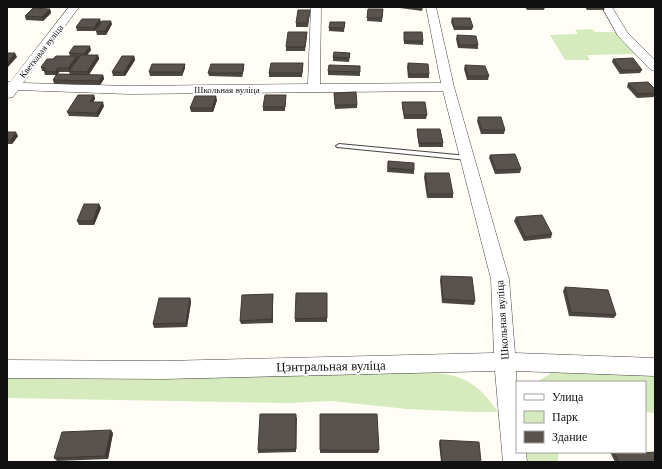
<svg xmlns="http://www.w3.org/2000/svg" width="662" height="469" font-family="'Libre Baskerville',serif">
	<style>
		.green { fill: #d5ebbd }
		.lines { fill: none; stroke-linecap: round; stroke-linejoin: round }
		.lane-casing { stroke: #444; stroke-width: 2 }
		.street-casing { stroke: #444; stroke-width: 1 }
		.lane { fill: #fff; fill-rule: evenodd }
		.street { fill: #fff; fill-rule: evenodd }
		.wall { fill: #4d4742; fill-rule: evenodd }
		.shaded-wall { fill: #3f3936 }
		.building { fill: #5a524d; stroke: #3f3936 }
		.labels { text-anchor: middle; dominant-baseline: central; stroke-width: 4; stroke-linejoin: round; paint-order: stroke }
		.far-street-label { font-size: 9px; fill: #111; stroke: #fff }
		.street-label { font-size: 11px; fill: #111; stroke: #fff }
		.near-street-label { font-size: 13px; fill: #111; stroke: #fff }
	</style>
	<rect width="100%" height="100%" fill="#fffdf5"/>
	<g class="green">
		<path d="M592,29L595,32H616L639,54L587,55L590,60H565L550,35L578,34L575,30Z"/>
		<path d="M406,372C451,373 471,372 498,412H472L407,409L331,401L289,403L7,398V378Z"/>
		<path d="M553,372L655,376V413L645,412V382H537Z"/>
		<rect x="527" y="452" width="31" height="10"/>
	</g>
	<g class="lines">
		<defs>
			<path id="lane" d="M339,144L468,156L471,158L468,160L337,147L336,146Z"/>
			<g id="street">
				<path d="M69,7H79L23,83L129,86L308,84L311,7H321L320,84L441,83L426,7H436L454,87L509,279L515,353L655,358V376L516,371L517,452H526L527,462H503L495,371L164,379L7,378V360L164,361L494,353L491,279L443,91L129,94L18,90L13,97L7,98V82H10Z"/>
				<path d="M602,7H612L627,32L655,60V71L651,70L618,36Z"/>
			</g>
		</defs>
		<use href="#lane" class="lane-casing"/>
		<use href="#street" class="street-casing"/>
		<use href="#lane" class="lane"/>
		<use href="#street" class="street"/>
	</g>
	<g class="wall">
		<path d="M400,7H423L422,11L400,8Z"/>
		<path d="M525,7H545L544,10H527Z"/>
		<path d="M585,7H605L604,10H587Z"/>
		<path d="M50,9L51,13L43,21L26,20L25,16Z"/>
		<path d="M368,9H383L382,22L367,21Z"/>
		<path d="M310,10L308,27H296V23Z"/>
		<path d="M452,18L473,27L472,30H454L451,22Z"/>
		<path d="M100,19L101,23L95,31H77L76,27Z"/>
		<path d="M345,22L344,32L329,31V28Z"/>
		<path d="M112,24L106,35H97L96,31Z"/>
		<path d="M404,32L423,41V45L404,44Z"/>
		<path d="M457,35L478,45V49L458,48L456,39Z"/>
		<path d="M307,36L305,51H286V47Z"/>
		<path d="M91,50L87,55H98L99,59L89,75H103L104,79L100,85L54,84L53,80L56,75H45L44,71H42L41,67L53,59L70,56L69,53ZM59,72H69L70,74H58Z"/>
		<path d="M134,56L135,60L125,76H113L112,72Z"/>
		<path d="M350,56L349,62L333,61V57Z"/>
		<path d="M613,59L642,70L640,73L620,74L612,62Z"/>
		<path d="M303,63L302,77H269V73Z"/>
		<path d="M408,63L429,74V78H408L407,67Z"/>
		<path d="M465,65L489,76L488,80H467L464,69Z"/>
		<path d="M360,66V76L328,75V71Z"/>
		<path d="M185,68L182,76H150L149,72Z"/>
		<path d="M244,68L242,77L209,76L208,73Z"/>
		<path d="M628,83L655,89V97L637,98L627,87Z"/>
		<path d="M334,93L357,105V108L335,109Z"/>
		<path d="M94,95L95,99L93,102L104,106L98,117L69,116L67,112Z"/>
		<path d="M286,95L285,111H263V107Z"/>
		<path d="M217,100L213,112H191L190,108Z"/>
		<path d="M402,102L427,115L426,119H404L402,106Z"/>
		<path d="M478,117L505,130L504,134H481L477,121Z"/>
		<path d="M417,129L443,143V147H419L417,133Z"/>
		<path d="M7,132L18,136L12,144H7Z"/>
		<path d="M490,155L521,169L520,173L495,174L489,158Z"/>
		<path d="M388,161L414,170V174L387,172Z"/>
		<path d="M425,173L453,194V198H427L424,177Z"/>
		<path d="M99,204L101,208L94,225H79L77,221Z"/>
		<path d="M516,217L552,234L551,238L524,241L514,221Z"/>
		<path d="M441,276L475,301L474,305L442,303L440,280Z"/>
		<path d="M565,287L616,315L614,318L569,316L563,291Z"/>
		<path d="M327,293V322H295V319Z"/>
		<path d="M273,294V323L241,324L240,321Z"/>
		<path d="M190,298L191,302L187,327L154,328L153,324Z"/>
		<path d="M320,414L379,450L378,453H320Z"/>
		<path d="M297,417L296,452L258,453V450Z"/>
		<path d="M113,433L108,459L57,461L54,458Z"/>
		<path d="M440,440L481,462H441L439,443Z"/>
		<path d="M610,452H642V453L655,462H615Z"/>
	</g>
	<g class="shaded-wall">
		<path d="M50,9L51,13L43,21L42,17Z"/>
		<path d="M100,19L101,23L95,31L94,28Z"/>
		<path d="M111,21L112,24L106,35L105,31Z"/>
		<path d="M90,46L91,50L86,57L84,54Z"/>
		<path d="M15,53L17,57L8,67L7,63Z"/>
		<path d="M98,55L99,59L88,75L87,72Z"/>
		<path d="M77,56L78,60L69,71L68,68Z"/>
		<path d="M134,56L135,60L125,76L124,72Z"/>
		<path d="M185,64V68L182,76V72Z"/>
		<path d="M244,64V68L242,77V73Z"/>
		<path d="M58,68L59,72L57,75L55,72Z"/>
		<path d="M103,75L104,79L100,85L99,81Z"/>
		<path d="M94,95L95,99L91,106L90,102Z"/>
		<path d="M216,96L217,100L213,112L212,108Z"/>
		<path d="M103,102L104,106L98,117L97,113Z"/>
		<path d="M16,132L18,136L12,144L11,140Z"/>
		<path d="M99,204L101,208L94,225L93,221Z"/>
		<path d="M273,294V323L272,319Z"/>
		<path d="M190,298L191,302L187,327L186,323Z"/>
		<path d="M111,430L113,433L108,459L105,456Z"/>
	</g>
	<g class="building">
		<path d="M33,8L50,9L42,17L25,16Z"/>
		<path d="M368,9H383L382,18H367Z"/>
		<path d="M298,10H310L308,23H296Z"/>
		<path d="M452,18H470L473,27H454Z"/>
		<path d="M82,19H100L94,28L76,27Z"/>
		<path d="M102,21H111L105,31H96Z"/>
		<path d="M330,22H345L344,28H329Z"/>
		<path d="M288,32H307L305,47H286Z"/>
		<path d="M404,32H422L423,41H404Z"/>
		<path d="M457,35L476,36L478,45H459Z"/>
		<path d="M74,46H90L84,54L69,53Z"/>
		<path d="M334,52L350,53L349,58L333,57Z"/>
		<path d="M7,53H15L7,63Z"/>
		<path d="M81,55H98L87,72L69,71Z"/>
		<path d="M56,56H77L68,68H58L55,72L44,71L46,68L41,67L47,59H53Z"/>
		<path d="M122,56H134L124,72H112Z"/>
		<path d="M633,58L642,70H622L613,59Z"/>
		<path d="M271,63H303L302,73H269Z"/>
		<path d="M408,63L428,64L429,74H409Z"/>
		<path d="M152,64H185L182,72H149Z"/>
		<path d="M211,64H244L242,73H208Z"/>
		<path d="M329,65L360,66V72L328,71Z"/>
		<path d="M465,65L485,66L489,76H468Z"/>
		<path d="M57,74L103,75L99,81L53,80Z"/>
		<path d="M648,82L655,89V93L638,94L628,83Z"/>
		<path d="M356,92L357,105H335L334,93Z"/>
		<path d="M78,95H94L90,102H103L97,113L67,112Z"/>
		<path d="M265,95H286L285,107H263Z"/>
		<path d="M195,96H216L212,108H190Z"/>
		<path d="M402,102H425L427,115H404Z"/>
		<path d="M478,117H501L505,130H482Z"/>
		<path d="M417,129H440L443,143H419Z"/>
		<path d="M7,132H16L11,140H7Z"/>
		<path d="M515,154L521,169L496,170L490,155Z"/>
		<path d="M388,161L414,163V170L388,168Z"/>
		<path d="M425,173H449L453,194H428Z"/>
		<path d="M84,204H99L93,221H77Z"/>
		<path d="M542,215L552,234L525,237L516,217Z"/>
		<path d="M441,276L472,277L475,301L443,299Z"/>
		<path d="M565,287L608,290L616,315L571,312Z"/>
		<path d="M296,293H327V318L295,319Z"/>
		<path d="M273,294L272,319L240,321L242,295Z"/>
		<path d="M159,298H190L186,323L153,324Z"/>
		<path d="M260,414H296V449L258,450Z"/>
		<path d="M320,414H377L379,450H320Z"/>
		<path d="M111,430L105,456L54,458L62,432Z"/>
		<path d="M440,440L479,442L481,462H442Z"/>
		<path d="M614,452H642V453L655,452V462H619Z"/>
	</g>
	<g class="labels">
		<g class="far-street-label">
			<text transform="translate(41 51) rotate(-52)">Кветкавая вуліца</text>
			<text x="227" y="89">Школьная вуліца</text>
		</g>
		<g class="street-label">
			<text transform="translate(502 320) rotate(-94)">Школьная вуліца</text>
		</g>
		<g class="near-street-label">
			<text transform="translate(331 366) rotate(-1)">Цэнтральная вуліца</text>
		</g>
	</g>
	<rect width="662" height="469" fill="none" stroke="#111111" stroke-width="16"/>
	<rect x="516" y="381" width="130" height="72" fill="#ffffff" stroke="#a0a0a0"/>
	<rect x="524" y="394" width="20" height="6" fill="#ffffff" stroke="#a0a0a0"/>
	<text x="552" y="401" font-size="12" fill="#111111">Улица</text>
	<rect x="524" y="411" width="20" height="12" fill="#d5ebbd" stroke="#a0a0a0"/>
	<text x="552" y="421" font-size="12" fill="#111111">Парк</text>
	<rect x="524" y="431" width="20" height="12" fill="#5a524d" stroke="#a0a0a0"/>
	<text x="552" y="441" font-size="12" fill="#111111">Здание</text>
</svg>
